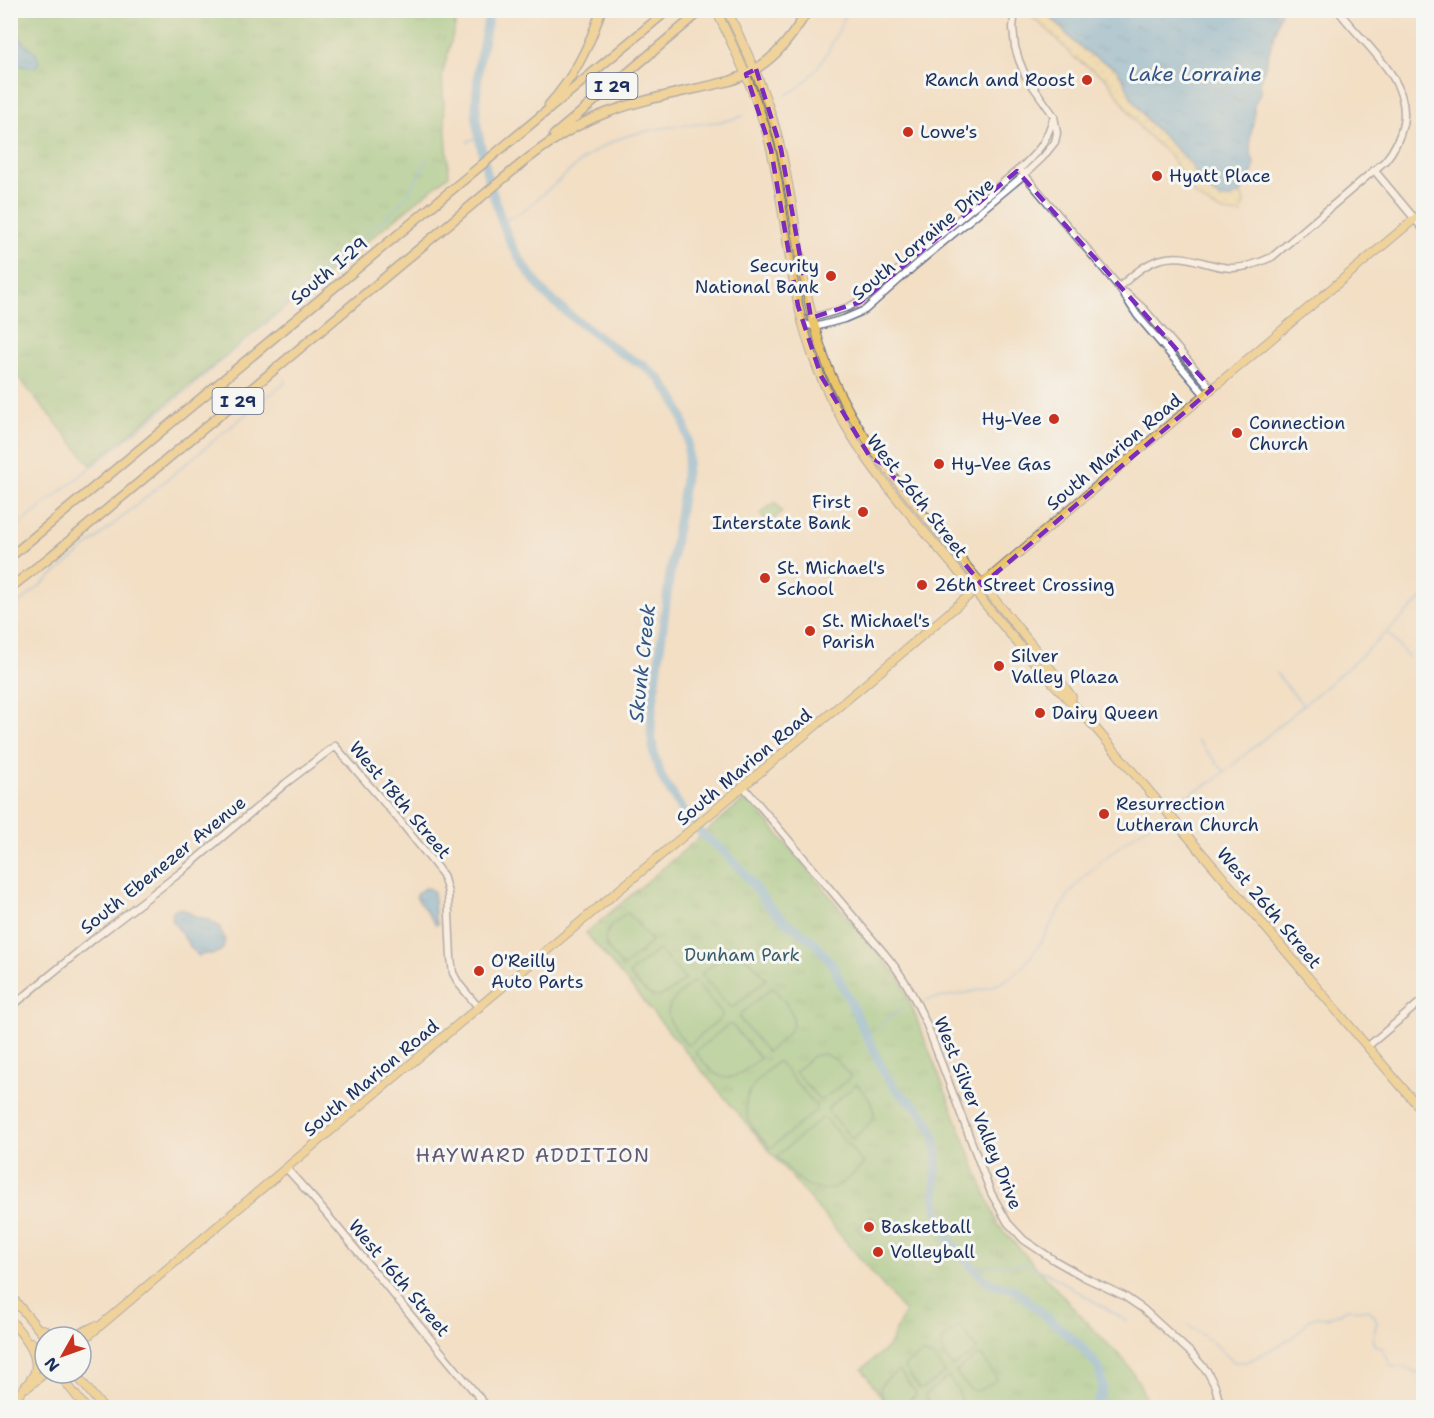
<svg xmlns="http://www.w3.org/2000/svg" width="1434" height="1418" font-family="'Shantell Sans',sans-serif">
	<style>
		.grass { fill: url(#grass-tufts); stroke: #507c6f; stroke-width: 1.5 }
		.sand { fill: url(#sand-dots); stroke: #84847e; stroke-width: 1.5 }
		.garden { fill: #86c880; stroke: #507c6f; stroke-width: 1.5 }
		.water { fill: url(#water-ripples); stroke: #416f9e; stroke-width: 1.5 }
		.lines { fill: none; stroke-linecap: round; stroke-linejoin: round }
		.stream { stroke: #67afde; stroke-width: 1.5 }
		.river { stroke: #67afde; stroke-width: 9 }
		.minor-casing { stroke: #666d82; stroke-width: 9 }
		.major-casing { stroke: #666d82; stroke-width: 10 }
		.highway-casing { stroke: #666d82; stroke-width: 11 }
		.minor { stroke: #fff; stroke-width: 6 }
		.major { stroke: #ecc569; stroke-width: 8 }
		.highway { stroke: #ecc569; stroke-width: 8 }
		.marked { fill: none; stroke: #7b2cbf; stroke-width: 4.5; stroke-dasharray: 12 8; stroke-linejoin: round }
		.poi-dot { fill: #c8321e; stroke: #f6f6f2; stroke-width: 2 }
		.labels { text-anchor: middle; dominant-baseline: central; stroke-width: 6; stroke-linejoin: round; paint-order: stroke }
		.shield { fill: #f6f6f2; stroke: #5d6b8a; stroke-width: 1.5 }
		.shield-label { font-size: 16px; font-weight: bold; fill: #1b2f5e }
		.poi-label { font-size: 18px; fill: #1b2f5e; stroke: #f6f6f2; text-anchor: start }
		.street-label { font-size: 18px; fill: #1b2f5e; stroke: #f6f6f2 }
		.park-label { font-size: 18px; fill: #3b5d68; stroke: #f6f6f2 }
		.water-label { font-size: 20px; font-style: italic; fill: #325584; stroke: #f6f6f2 }
		.neighbourhood-label { font-size: 20px; letter-spacing: 1.5px; fill: #625874; stroke: #f6f6f2 }
	</style>
	<defs>
		<pattern id="grass-tufts" width="24" height="20" patternUnits="userSpaceOnUse" patternTransform="scale(1.5)"><rect width="24" height="20" fill="#86c880"/><path d="M3 7l-1-3M5 7V3M7 7l1-3M15 17l-1-3M17 17v-4M19 17l1-3" fill="none" stroke="#6da36c"/></pattern>
		<pattern id="sand-dots" width="8" height="8" patternUnits="userSpaceOnUse" patternTransform="scale(1.5)"><rect width="8" height="8" fill="#eeda9e"/><path d="M2 2h.1M6 6h.1" fill="none" stroke="#ccbb8a" stroke-width="1.8" stroke-linecap="round"/></pattern>
		<pattern id="water-ripples" width="26" height="14" patternUnits="userSpaceOnUse" patternTransform="scale(1.5)"><rect width="26" height="14" fill="#67afde"/><path d="M2 4q2-2 4 0t4 0M15 11q2-2 4 0t4 0" fill="none" stroke="#548fb7"/></pattern>
	</defs>
	<rect width="100%" height="100%" fill="#f6f6f2"/>
	<filter id="ink" filterUnits="userSpaceOnUse"><feTurbulence type="fractalNoise" baseFrequency=".0167" numOctaves="2"/><feDisplacementMap in="SourceGraphic" scale="12" xChannelSelector="R" yChannelSelector="G"/><feConvolveMatrix kernelMatrix="1 2 1 2 8 2 1 2 1" color-interpolation-filters="sRGB"/></filter>
	<filter id="wash" filterUnits="userSpaceOnUse"><feTurbulence type="fractalNoise" baseFrequency=".008" numOctaves="4" result="noise"/><feDisplacementMap in="SourceGraphic" scale="24" xChannelSelector="R" yChannelSelector="G"/><feGaussianBlur stdDeviation="1.35" result="paint"/><feColorMatrix in="noise" values="0 0 0 0 0 0 0 0 0 0 0 0 0 0 0 0 0 1.4 0 .05"/><feComposite in="paint" operator="in"/></filter>
	<g filter="url(#wash)">
		<rect width="100%" height="100%" fill="#f2dfc4"/>
		<g class="grass">
			<path d="M10,11H459L442,76L449,175L91,465L11,369Z"/>
			<path d="M775,502L782,512L768,524L760,514Z"/>
			<path d="M747,797L902,982L998,1225L1092,1328L1125,1361L1138,1381L1150,1407H888L862,1369L888,1347L905,1312L586,933Z"/>
		</g>
		<path class="sand" d="M1033,11L1052,18L1074,42L1091,55L1116,68L1124,80L1131,97L1148,121L1161,134L1182,154L1190,163L1199,179L1206,185L1213,194L1238,195L1241,193L1244,202L1241,214L1224,212L1212,207L1194,194L1170,156L1141,129L1107,79L1073,57L1049,31L1032,17Z"/>
		<g class="garden">
			<path d="M627,912L651,940L650,943L623,967C598,939 599,936 627,912Z"/>
			<path d="M657,951H660L685,979C657,1004 653,1002 629,974Z"/>
			<path d="M734,953C749,956 757,968 766,979L734,1007H730L701,974L722,957Z"/>
			<path d="M694,981L722,1013V1017L688,1046C660,1012 661,1009 694,981Z"/>
			<path d="M773,987C801,1021 801,1024 767,1052L740,1019V1015Z"/>
			<path d="M728,1025H732L760,1058C726,1086 723,1085 695,1052Z"/>
			<path d="M823,1054C836,1057 842,1067 851,1077L822,1100L819,1099L795,1072L813,1056Z"/>
			<path d="M778,1061L816,1106V1110L771,1148C764,1141 757,1134 752,1126C734,1097 759,1078 778,1061Z"/>
			<path d="M857,1084C881,1112 880,1116 852,1139L828,1111L829,1107Z"/>
			<path d="M822,1118L826,1119L864,1164C857,1170 850,1178 842,1183C813,1201 794,1176 777,1156Z"/>
			<path d="M872,1216L880,1225L865,1237L857,1228Z"/>
			<path d="M960,1326L977,1349L976,1352L953,1367C936,1344 937,1343 960,1326Z"/>
			<path d="M922,1354C934,1354 938,1364 945,1373L922,1389H919L904,1366Z"/>
			<path d="M978,1355L982,1356L997,1379C974,1396 973,1395 956,1372Z"/>
			<path d="M899,1370L916,1393L915,1396L898,1407H889C873,1386 880,1384 899,1370Z"/>
			<path d="M948,1377C956,1387 965,1396 957,1407H933L925,1397L926,1394Z"/>
		</g>
		<g class="water">
			<path d="M1044,11H1281L1260,84V93L1254,105V117L1250,138L1251,155L1254,163L1253,171L1241,193L1231,198L1221,199L1213,194L1206,185L1199,179L1190,163L1148,121L1131,97L1124,80L1116,68L1091,55L1074,42L1052,18L1045,13Z"/>
			<path d="M11,34L22,39L24,44L35,52L39,62L34,68L22,66L11,59Z"/>
			<path d="M425,888H428L434,892L435,918L438,924L436,925L416,897L417,893Z"/>
			<path d="M181,908L196,917L207,919L220,927V931L225,938L223,949C212,958 209,951 199,956L191,948L171,918L173,910Z"/>
		</g>
		<g class="lines">
			<g class="stream">
				<path d="M786,95C819,79 833,42 848,10"/>
				<path d="M467,142L479,136"/>
				<path d="M502,222C509,218 516,215 522,211C556,187 581,153 621,138C646,129 672,126 698,124C713,122 728,122 743,116"/>
				<path d="M10,532L189,389L396,208L410,191L427,160"/>
				<path d="M10,611L182,467L263,400L284,384L285,383L284,378"/>
				<path d="M1388,633L1408,657"/>
				<path d="M1276,673L1303,705"/>
				<path d="M1197,740L1224,771"/>
				<path d="M1174,803L1215,780L1359,658L1424,597"/>
				<path d="M926,1000C947,996 983,992 1002,982C1037,964 1048,923 1070,893C1091,866 1129,838 1157,819"/>
				<path d="M867,1035L904,1007"/>
				<path d="M971,1266H992L1010,1264L1029,1265L1047,1273L1127,1321"/>
				<path d="M1188,1325L1213,1343L1234,1362H1247L1282,1344L1295,1336L1310,1319L1318,1317L1327,1318L1348,1309L1368,1310L1374,1315L1377,1322L1373,1337L1375,1345L1383,1349L1392,1367H1401L1424,1375"/>
			</g>
			<path class="river" d="M490,10L479,63L476,102V118L480,142L488,178L502,222L512,246L525,267L545,294L567,313L621,353L643,365L659,378L675,400L683,419L688,439V459L669,580L652,712L651,733L654,755L662,778L679,805L703,835L722,850L742,870L768,905L785,921L814,942L832,964L885,1074L897,1091L916,1106L927,1120L934,1135L937,1151L935,1193L938,1212L948,1238L960,1254L984,1279L994,1285L1007,1287L1015,1290L1082,1347L1099,1368L1103,1388L1095,1408"/>
		</g>
	</g>
	<g filter="url(#ink)">
		<g class="lines">
			<defs>
				<g id="minor">
					<path d="M1374,170L1424,230"/>
					<path d="M1023,173L1119,287L1137,315L1205,395"/>
					<path d="M1119,287C1131,277 1143,265 1158,260C1187,251 1204,267 1232,268C1246,268 1259,263 1272,257L1385,161C1395,149 1400,139 1403,124C1412,78 1362,44 1338,10"/>
					<path d="M1126,293L1144,309L1212,389"/>
					<path d="M812,318L849,307L867,296L1024,165C1042,147 1045,143 1053,119"/>
					<path d="M802,323L815,327L844,319L865,310L918,263L1025,174L1043,157L1055,142L1057,133L1054,116L1025,75L1019,60L1015,47L1013,28L1015,10"/>
					<path d="M743,786L884,953C904,977 913,994 926,1023L991,1193L1008,1223L1024,1240L1054,1260L1084,1277L1124,1296L1143,1309L1192,1354L1207,1371L1215,1386L1221,1408"/>
					<path d="M10,1008L95,938L181,872L286,783L335,746L400,821L443,875L448,893L451,958L453,973L459,984L479,1008"/>
					<path d="M1367,1047L1424,999"/>
					<path d="M286,1168L314,1199L488,1408"/>
				</g>
				<g id="major">
					<path d="M716,10C738,56 759,100 771,149C787,218 789,290 813,357C843,440 895,497 951,563C981,599 1010,635 1041,670C1057,688 1074,705 1091,723L1424,1113"/>
					<path d="M727,10C749,56 770,100 781,150C799,225 801,303 831,375C856,433 895,480 935,528C981,584 1029,638 1072,697"/>
					<path d="M10,1295L45,1337"/>
					<path d="M10,1319C21,1334 42,1354 34,1374C30,1382 22,1390 17,1397"/>
					<path d="M43,1329L56,1337"/>
					<path d="M73,1337L95,1326"/>
					<path d="M31,1342L45,1358"/>
					<path d="M81,1342L286,1168L862,687L1132,456L1424,211"/>
					<path d="M58,1373L86,1408"/>
					<path d="M75,1373L103,1408"/>
					<path d="M28,1387L45,1373"/>
				</g>
				<g id="highway">
					<path d="M549,105C574,77 590,46 601,10"/>
					<path d="M554,135L702,10"/>
					<path d="M10,557L668,10"/>
					<path d="M10,588L51,556L516,168C543,146 573,125 606,113C645,98 689,91 730,81C768,68 788,44 808,10"/>
				</g>
			</defs>
			<use href="#minor" class="minor-casing"/>
			<use href="#major" class="major-casing"/>
			<use href="#highway" class="highway-casing"/>
			<use href="#minor" class="minor"/>
			<use href="#major" class="major"/>
			<use href="#highway" class="highway"/>
		</g>
	</g>
	<path d="M0 0H1434V1418H0ZM756,69L781,149L811,318L860,302L1017,171L1212,389L982,585L883,464L870,457L821,376L798,306L771,150L746,74Z" fill="#f2dfc4" fill-opacity=".55" fill-rule="evenodd"/>
	<path class="marked" d="M756,69L781,149L811,318L860,302L1017,171L1212,389L982,585L883,464L870,457L821,376L798,306L771,150L746,74Z"/>
	<g class="poi-dot">
		<circle cx="1087" cy="80" r="6"/>
		<circle cx="908" cy="132" r="6"/>
		<circle cx="1157" cy="176" r="6"/>
		<circle cx="831" cy="276" r="6"/>
		<circle cx="1054" cy="419" r="6"/>
		<circle cx="1237" cy="433" r="6"/>
		<circle cx="939" cy="464" r="6"/>
		<circle cx="863" cy="512" r="6"/>
		<circle cx="765" cy="578" r="6"/>
		<circle cx="922" cy="585" r="6"/>
		<circle cx="810" cy="631" r="6"/>
		<circle cx="999" cy="666" r="6"/>
		<circle cx="1040" cy="713" r="6"/>
		<circle cx="1104" cy="814" r="6"/>
		<circle cx="479" cy="971" r="6"/>
		<circle cx="869" cy="1227" r="6"/>
		<circle cx="878" cy="1252" r="6"/>
	</g>
	<g class="labels">
		<g class="shield">
			<rect x="586.5" y="73" width="51" height="26" rx="4.5"/>
			<rect x="212.5" y="388" width="51" height="26" rx="4.5"/>
		</g>
		<g class="shield-label">
			<text x="612" y="86">I 29</text>
			<text x="238" y="401">I 29</text>
		</g>
		<g class="poi-label">
			<text x="1075" y="80" text-anchor="end">Ranch and Roost</text>
			<text x="920" y="132">Lowe's</text>
			<text x="1169" y="176">Hyatt Place</text>
			<text x="819" y="266" text-anchor="end">Security<tspan x="819" dy="21">National Bank</tspan></text>
			<text x="1042" y="419" text-anchor="end">Hy-Vee</text>
			<text x="1249" y="423">Connection<tspan x="1249" dy="21">Church</tspan></text>
			<text x="951" y="464">Hy-Vee Gas</text>
			<text x="851" y="502" text-anchor="end">First<tspan x="851" dy="21">Interstate Bank</tspan></text>
			<text x="777" y="568">St. Michael's<tspan x="777" dy="21">School</tspan></text>
			<text x="934" y="585">26th Street Crossing</text>
			<text x="822" y="621">St. Michael's<tspan x="822" dy="21">Parish</tspan></text>
			<text x="1011" y="656">Silver<tspan x="1011" dy="21">Valley Plaza</tspan></text>
			<text x="1052" y="713">Dairy Queen</text>
			<text x="1116" y="804">Resurrection<tspan x="1116" dy="21">Lutheran Church</tspan></text>
			<text x="491" y="961">O'Reilly<tspan x="491" dy="21">Auto Parts</tspan></text>
			<text x="881" y="1227">Basketball</text>
			<text x="890" y="1252">Volleyball</text>
		</g>
		<g class="street-label">
			<text transform="translate(923 239) rotate(-40)">South Lorraine Drive</text>
			<text transform="translate(329 271) rotate(-40)">South I-29</text>
			<text transform="translate(1114 452) rotate(-40)">South Marion Road</text>
			<text transform="translate(917 496) rotate(52)">West 26th Street</text>
			<text transform="translate(744 767) rotate(-40)">South Marion Road</text>
			<text transform="translate(400 800) rotate(50)">West 18th Street</text>
			<text transform="translate(163 865) rotate(-39)">South Ebenezer Avenue</text>
			<text transform="translate(1269 908) rotate(50)">West 26th Street</text>
			<text transform="translate(371 1078) rotate(-40)">South Marion Road</text>
			<text transform="translate(978 1113) rotate(68)">West Silver Valley Drive</text>
			<text transform="translate(399 1278) rotate(50)">West 16th Street</text>
		</g>
		<g class="park-label">
			<text x="742" y="955">Dunham Park</text>
		</g>
		<g class="water-label">
			<text x="1195" y="74">Lake Lorraine</text>
			<text transform="translate(642 663) rotate(-84)">Skunk Creek</text>
		</g>
		<g class="neighbourhood-label">
			<text x="533" y="1155">HAYWARD ADDITION</text>
		</g>
	</g>
	<rect width="1434" height="1418" fill="none" stroke="#f6f6f2" stroke-width="36"/>
	<g transform="translate(63 1355) rotate(230)"><circle r="28" fill="#f6f6f2" stroke="#9ea6b7" stroke-width="1.5"/>
	<path d="M0-4.5L10 22L0 15L-10 22Z" fill="#c8321e"/>
	<text y="-9" font-size="16" font-weight="bold" text-anchor="middle" fill="#1b2f5e">N</text>
	</g>
</svg>
